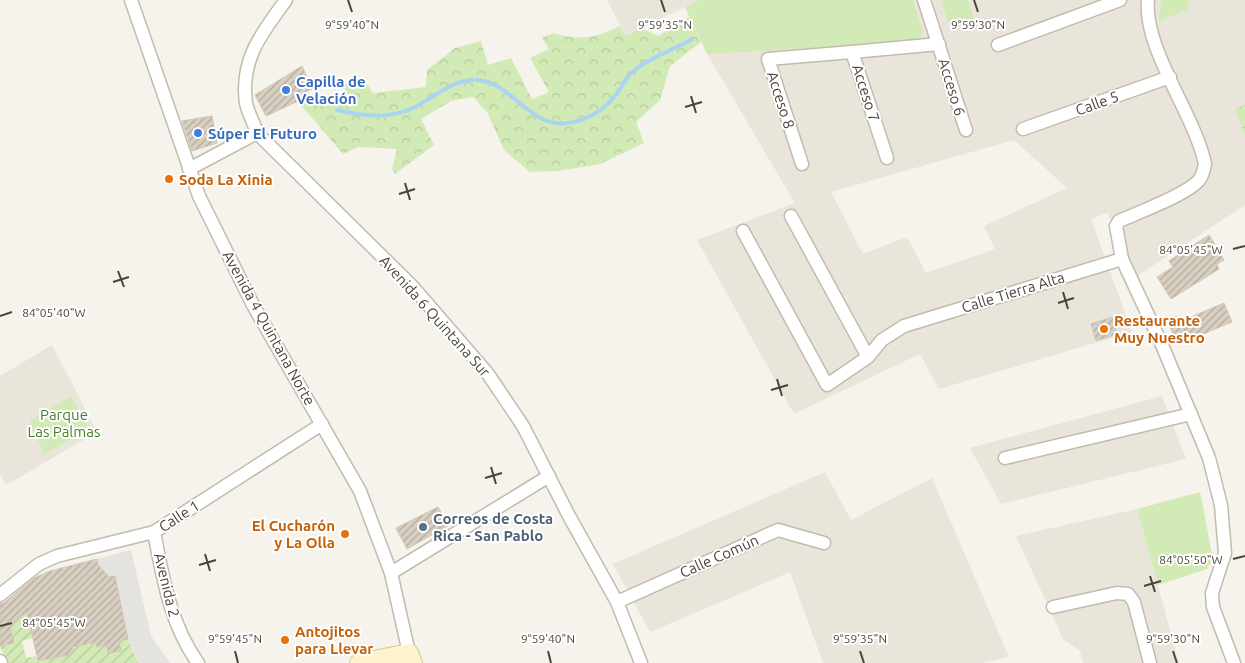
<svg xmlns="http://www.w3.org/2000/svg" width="1245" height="663" font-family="Ubuntu,sans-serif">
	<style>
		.residential { fill: #eae5da; fill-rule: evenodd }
		.green { fill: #d2eab5 }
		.forest { fill: url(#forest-crowns) }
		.garden { fill: url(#garden-furrows) }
		.parking { fill: #e5e3e0 }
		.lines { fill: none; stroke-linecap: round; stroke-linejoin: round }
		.stream { stroke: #a9d4f2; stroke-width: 4 }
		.building { fill: url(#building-hatch); stroke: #d3c7b4 }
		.street-casing { stroke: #c2bbae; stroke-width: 15 }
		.secondary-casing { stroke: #d6c79b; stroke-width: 20 }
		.street { stroke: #fff; stroke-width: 12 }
		.secondary { stroke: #fff3cd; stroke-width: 18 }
		.ticks { fill: none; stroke: #4b4439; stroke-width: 2 }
		.shop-dot { fill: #3f7fe0; stroke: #fff; stroke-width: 2 }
		.food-dot { fill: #e8710a; stroke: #fff; stroke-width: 2 }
		.service-dot { fill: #5c6f8a; stroke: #fff; stroke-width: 2 }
		.labels { text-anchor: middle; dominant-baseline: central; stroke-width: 4; stroke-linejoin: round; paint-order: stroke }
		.shop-label { font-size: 15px; font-weight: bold; fill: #366cbe; stroke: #fff; text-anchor: start }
		.street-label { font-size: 15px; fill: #4b4439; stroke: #fff }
		.food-label { font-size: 15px; font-weight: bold; fill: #c56008; stroke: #fff; text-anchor: start }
		.park-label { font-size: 15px; fill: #4a7f2a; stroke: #fff }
		.service-label { font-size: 15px; font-weight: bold; fill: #4e5e75; stroke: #fff; text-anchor: start }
		.ticks-label { font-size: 12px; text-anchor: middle; fill: #4b4439; stroke: #fff; stroke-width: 4; stroke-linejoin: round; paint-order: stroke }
	</style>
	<defs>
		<pattern id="forest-crowns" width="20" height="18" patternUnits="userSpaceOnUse" patternTransform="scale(1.25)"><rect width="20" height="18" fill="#d2eab5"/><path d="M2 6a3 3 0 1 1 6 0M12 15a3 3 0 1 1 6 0" fill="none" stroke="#b6ca9c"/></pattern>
		<pattern id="garden-furrows" width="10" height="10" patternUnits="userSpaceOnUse" patternTransform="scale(1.25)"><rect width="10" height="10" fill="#d2eab5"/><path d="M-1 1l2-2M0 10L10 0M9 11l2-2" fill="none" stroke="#b6ca9c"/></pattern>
		<pattern id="building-hatch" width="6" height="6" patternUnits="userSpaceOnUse" patternTransform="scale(1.25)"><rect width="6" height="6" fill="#d8cfc1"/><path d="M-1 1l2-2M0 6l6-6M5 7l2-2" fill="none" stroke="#b1aa9e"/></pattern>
	</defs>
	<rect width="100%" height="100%" fill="#f6f3ec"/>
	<g class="residential">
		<path d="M607,0H1245V105L1234,109L1245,135V205L1134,278L1113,232L1108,212L1091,219L1132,332L939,389L920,354L794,414L697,240L795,203L707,54L685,7L626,36ZM1014,140L1067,188L984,226L995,249L926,273L909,240L904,238L863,254L831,192Z"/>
		<path d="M52,345L97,432L6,485L0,474V376Z"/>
		<path d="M1162,396L1186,459L1001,504L970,448Z"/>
		<path d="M825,472L851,520L932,478L1009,657L981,663H823L790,572L650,632L613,564Z"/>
		<path d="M1137,509L1179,663H1083L1080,651L1063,639L1016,536Z"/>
	</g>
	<g class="green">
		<path d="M700,0H913L923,32L919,40L914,42L707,54L685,7Z"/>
		<path d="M941,0H968L974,18L949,25Z"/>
		<path d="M1161,0H1187L1189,9L1159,21Z"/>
		<path d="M71,396L89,430L44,454L30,421Z"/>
		<path d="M1200,492L1213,559L1207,569L1158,585L1137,509Z"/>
	</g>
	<g class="forest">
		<path d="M689,17L701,42L670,66L660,100L636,122L644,143L600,164L558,171L530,172L504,150L487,112L473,97L451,101L421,119L434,145L395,174L392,169L397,149L359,147L343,154L300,104C319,97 330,106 348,96L343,85L363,78L373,93L426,87L427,70L455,48L481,41L488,65L511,58L532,99L549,92L530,58L549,49L542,38L553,33C581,41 595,38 620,26L626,36L641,28L658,36Z"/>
		<path d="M1245,105V135L1234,109Z"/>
	</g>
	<path class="garden" d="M26,607L33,638L22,641L26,658L36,656L37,662L73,654L72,647L96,642L97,647L106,645L108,653L119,641L128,639L138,663H7L0,646L14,643L10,625L18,619Z"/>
	<path class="parking" d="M131,550L151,636L170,663H138L128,639L115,576L108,578L104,571H100L97,559Z"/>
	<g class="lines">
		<path class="stream" d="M337,110C364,116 389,120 415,107C435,97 451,80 476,80C502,80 522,110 544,120C570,130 599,116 615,96C621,89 625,78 632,72C650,57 672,51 692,39"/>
	</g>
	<g class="building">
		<path d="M302,66L312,89L307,91L309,96L266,116L255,95Z"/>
		<path d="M212,116L217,143L192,151L182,121Z"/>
		<path d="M1209,235L1224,260L1217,264L1219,269L1171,299L1157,277L1173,267L1169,261Z"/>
		<path d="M1224,303L1232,322L1184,342L1183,339L1176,342L1167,319L1176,316L1177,318L1182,316L1184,320Z"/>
		<path d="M1112,317L1117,334L1096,341L1091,324Z"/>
		<path d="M438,507L449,525L407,549L396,528Z"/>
		<path d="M97,559L98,565L109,577L115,576L128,639L119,641L121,651L108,653L106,645L97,647L96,642L72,647L73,654L38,661L27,612L10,625L14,643L0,646V603H4L34,578L50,571Z"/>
	</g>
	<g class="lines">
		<defs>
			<g id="street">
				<path d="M131,0L199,196L253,305L360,491L391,573L409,653"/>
				<path d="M286,0C262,33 240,59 246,103C248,113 254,123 257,133L412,286L488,374L523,426L569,516L617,602L641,663"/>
				<path d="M924,0L966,130"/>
				<path d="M1148,0C1143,48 1195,115 1205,164C1204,169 1203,174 1200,179C1189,194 1137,213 1119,221L1116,226L1122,259L1162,345L1209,458L1221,505L1225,553L1212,593L1213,607L1234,663"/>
				<path d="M998,45L1120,0"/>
				<path d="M1023,129L1170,77"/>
				<path d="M887,158L852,52L939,44"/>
				<path d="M802,164L768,59L852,52"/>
				<path d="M189,169L257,133"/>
				<path d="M791,216L868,357"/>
				<path d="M743,231L827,385L868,357L882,340L904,326L1122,259"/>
				<path d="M1005,458L1191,414"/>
				<path d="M154,532C163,578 170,624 198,663"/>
				<path d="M391,573L549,476"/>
				<path d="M0,595L39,564L57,556L154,532L322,424"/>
				<path d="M617,602L778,530L824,543"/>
				<path d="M1053,607L1117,593L1128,594L1134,602L1150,663"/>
				<path d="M0,661L1,663"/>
			</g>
			<path id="secondary" d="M359,663L409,653L413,663"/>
		</defs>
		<use href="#street" class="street-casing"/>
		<use href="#secondary" class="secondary-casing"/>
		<use href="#street" class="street"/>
		<use href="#secondary" class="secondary"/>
	</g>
	<path class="ticks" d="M348,0L352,12M661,0L665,12M974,0L978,12M691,96L696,113M685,107L702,102M405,183L410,200M399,194L415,189M1233,249L1245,246M118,271L124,287M113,282L129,277M1063,292L1068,309M1058,303L1074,298M0,316L12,312M777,379L782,396M771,390L788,385M491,467L496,484M485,478L502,473M205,554L210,571M1233,559L1245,556M199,565L216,560M1150,576L1155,592M1144,586L1161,581M0,626L12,623M235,651L238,663M548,651L551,663M860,651L864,663M1173,651L1177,663"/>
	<g class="shop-dot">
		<circle cx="286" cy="90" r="5"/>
		<circle cx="198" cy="133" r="5"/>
	</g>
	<g class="food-dot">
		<circle cx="169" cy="179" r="5"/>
		<circle cx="1104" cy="329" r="5"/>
		<circle cx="345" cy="534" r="5"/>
		<circle cx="285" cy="640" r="5"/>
	</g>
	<circle class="service-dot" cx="423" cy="527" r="5"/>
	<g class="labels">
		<g class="shop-label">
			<text x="296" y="81">Capilla de<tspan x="296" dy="17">Velación</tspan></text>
			<text x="208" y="133">Súper El Futuro</text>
		</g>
		<g class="street-label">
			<text transform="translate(952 87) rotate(73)">Acceso 6</text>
			<text transform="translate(866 93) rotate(72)">Acceso 7</text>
			<text transform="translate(781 100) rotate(72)">Acceso 8</text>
			<text transform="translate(1097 103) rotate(-20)">Calle 5</text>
			<text transform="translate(1013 292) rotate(-17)">Calle Tierra Alta</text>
			<text transform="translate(435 316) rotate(48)">Avenida 6 Quintana Sur</text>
			<text transform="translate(269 328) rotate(61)">Avenida 4 Quintana Norte</text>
			<text transform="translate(179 516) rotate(-33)">Calle 1</text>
			<text transform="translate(719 556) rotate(-24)">Calle Común</text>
			<text transform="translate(167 585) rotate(76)">Avenida 2</text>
		</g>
		<g class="food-label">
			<text x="179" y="179">Soda La Xinia</text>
			<text x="1114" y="320">Restaurante<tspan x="1114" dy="17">Muy Nuestro</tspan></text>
			<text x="335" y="525" text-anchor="end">El Cucharón<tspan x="335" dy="17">y La Olla</tspan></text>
			<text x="295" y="631">Antojitos<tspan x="295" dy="17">para Llevar</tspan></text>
		</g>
		<g class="park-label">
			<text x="64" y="414">Parque<tspan x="64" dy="17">Las Palmas</tspan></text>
		</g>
		<g class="service-label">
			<text x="433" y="518">Correos de Costa<tspan x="433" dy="17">Rica - San Pablo</tspan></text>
		</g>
	</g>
	<g class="ticks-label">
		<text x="352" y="29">9°59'40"N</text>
		<text x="665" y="29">9°59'35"N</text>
		<text x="978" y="29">9°59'30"N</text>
		<text x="1191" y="254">84°05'45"W</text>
		<text x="54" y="317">84°05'40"W</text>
		<text x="1191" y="564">84°05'50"W</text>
		<text x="54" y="627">84°05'45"W</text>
		<text x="235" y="643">9°59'45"N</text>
		<text x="548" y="643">9°59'40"N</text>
		<text x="860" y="643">9°59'35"N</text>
		<text x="1173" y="643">9°59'30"N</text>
	</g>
</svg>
